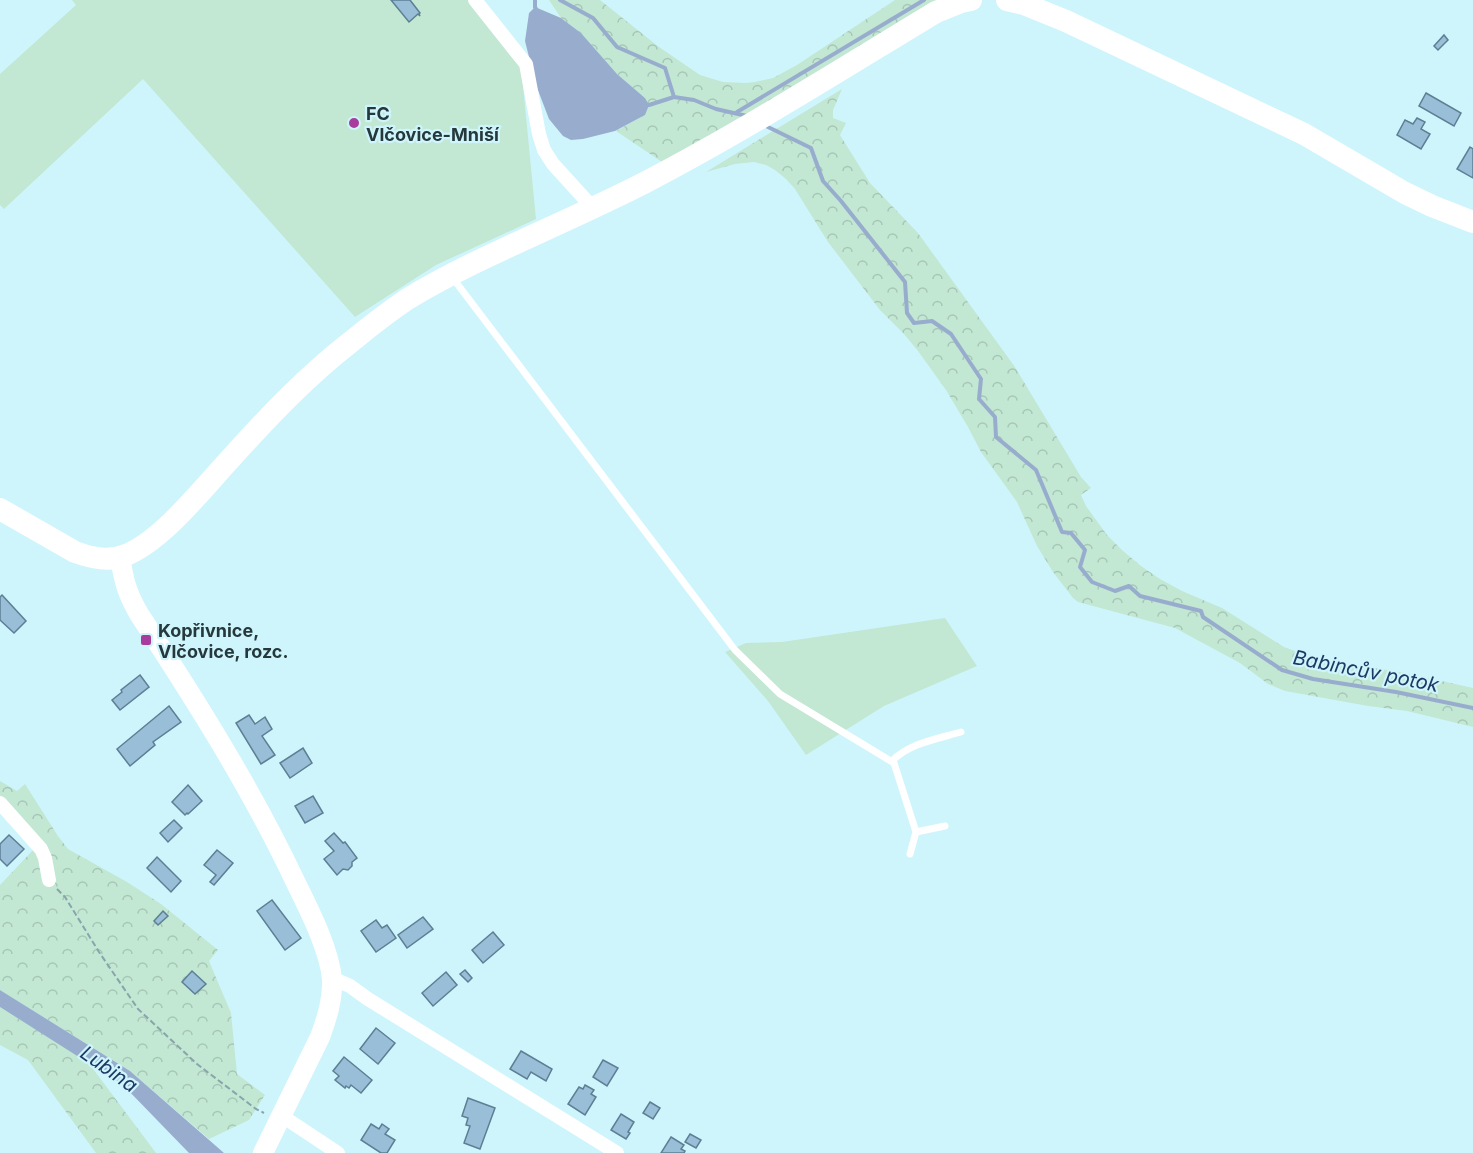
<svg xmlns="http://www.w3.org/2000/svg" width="1473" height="1153" font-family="Inter,sans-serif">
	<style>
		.green { fill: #c2e7d3 }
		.forest { fill: url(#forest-crowns) }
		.water { fill: #98adce }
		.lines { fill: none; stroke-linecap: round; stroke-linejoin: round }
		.stream { stroke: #98adce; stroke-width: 4 }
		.building { fill: #98bfd7; stroke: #5d7f94; stroke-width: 1.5 }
		.path { stroke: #87a5aa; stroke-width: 2; stroke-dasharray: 6 3; stroke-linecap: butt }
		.service { stroke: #fff; stroke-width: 7 }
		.minor { stroke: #fff; stroke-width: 14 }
		.secondary { stroke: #fff; stroke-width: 20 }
		.primary { stroke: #fff; stroke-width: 22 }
		.poi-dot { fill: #a83c9c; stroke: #cff5fc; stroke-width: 2 }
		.labels { text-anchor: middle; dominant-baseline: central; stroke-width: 4.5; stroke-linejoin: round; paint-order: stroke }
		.poi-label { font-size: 18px; font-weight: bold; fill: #25383b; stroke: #cff5fc; text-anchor: start }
		.water-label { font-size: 20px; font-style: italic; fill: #1e3965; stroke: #cff5fc }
	</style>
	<defs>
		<pattern id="forest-crowns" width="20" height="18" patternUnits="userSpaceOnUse" patternTransform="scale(1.5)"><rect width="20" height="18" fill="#c2e7d3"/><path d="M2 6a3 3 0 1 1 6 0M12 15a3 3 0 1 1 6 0" fill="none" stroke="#a7c7b6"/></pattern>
	</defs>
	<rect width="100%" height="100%" fill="#cff5fc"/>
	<g class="green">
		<path d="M72,0H468L517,58L521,65L536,219L436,265L355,317L143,79L4,209L0,205V74L76,5Z"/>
		<path d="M945,618L977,666L884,706L806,755L768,701L725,652L746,643L782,642Z"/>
	</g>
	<g class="forest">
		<path d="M549,0H600L659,47L700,75L723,82L746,83L755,82L773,78L797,65L895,0H937L721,130L662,162L616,131L645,115V98L617,74L581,33L561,18Z"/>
		<path d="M842,89L833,110V118L846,123L840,135L870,183L918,233L1015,367L1081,477L1091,488L1081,495L1086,506L1107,535L1122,550L1141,566L1160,579L1182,591L1222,608L1284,647L1317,659L1406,673L1473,688V727L1407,711L1368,706L1285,691L1268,684L1240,663L1175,628L1078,602L1073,598L1053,572L1037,546L1017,502L981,452L968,427L946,390L918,351L904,334L880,310L828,242L795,189L786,179L775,170L766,165L754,162L735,164L706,172Z"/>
		<path d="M0,781L17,791L25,784L58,836L68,849L127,882L161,904L218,950L209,961L231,1013L237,1074L265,1095L249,1120L209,1139L130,1071L0,990V885L34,849L0,810Z"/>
		<path d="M0,1007L88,1062L156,1153H96L28,1060L0,1045Z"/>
	</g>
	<g class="water">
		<path d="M535,7L561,18L581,33L617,74L645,98L649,105L645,115L615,131L583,139L571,140L563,136L549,119L536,85L525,41L529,13Z"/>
		<path d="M0,990L130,1071L224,1153H189L123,1085L0,1007Z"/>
	</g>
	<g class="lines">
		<g class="stream">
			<path d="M535,0V7L537,11"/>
			<path d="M560,0L593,18L617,47L665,68L674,97L694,100L716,109L747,116"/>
			<path d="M644,105H649L674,97"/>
			<path d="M737,112L924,0"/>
			<path d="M768,127L811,148L823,181L841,201L905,282L907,313L914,323L932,321L951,334L981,379L979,399L995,417L996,437L1036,470L1062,532L1071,533L1085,550L1080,567L1092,582L1115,591L1129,586L1140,596L1201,611L1203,617L1282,670L1313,679L1396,692L1473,708"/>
		</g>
	</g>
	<g class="building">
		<path d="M391,0H410L420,13L419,14L420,16L418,14L409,22Z"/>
		<path d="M1444,35L1448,40L1438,50L1434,46Z"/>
		<path d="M1426,93L1461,113L1454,126L1419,106Z"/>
		<path d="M1417,118L1425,122L1421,129L1430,134L1421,149L1397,135L1405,120L1413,124Z"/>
		<path d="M1470,147L1473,149V178L1457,169Z"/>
		<path d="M2,595L26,621L14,633L0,620V597Z"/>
		<path d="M140,675L149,687L120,710L112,700L122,692L121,690Z"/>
		<path d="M169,706L181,722L153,742L155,745L130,766L117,749Z"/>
		<path d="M249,715L255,724L265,717L272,729L262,736L275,755L261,764L236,723Z"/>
		<path d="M303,748L312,763L290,778L280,763Z"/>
		<path d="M188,785L202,801L188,814L187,813L185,815L172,802Z"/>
		<path d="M313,796L323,813L305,823L295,806Z"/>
		<path d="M174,820L182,828L168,842L160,833Z"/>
		<path d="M334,833L343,843L345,842L357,858L352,862V866L348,870L343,869L337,875L324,859L334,851L325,841Z"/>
		<path d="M9,835L24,849L7,866L0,859V844Z"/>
		<path d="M217,850L233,863L214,885L210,882L216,875L204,865Z"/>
		<path d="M157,857L181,881L171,892L147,868Z"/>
		<path d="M272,900L301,938L285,950L257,911Z"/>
		<path d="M163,911L168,916L158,925L154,921Z"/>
		<path d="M423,917L433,929L407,948L398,935Z"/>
		<path d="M376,920L382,928L387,925L396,938L376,952L361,931Z"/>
		<path d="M493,932L504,945L483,963L472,950Z"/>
		<path d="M465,970L472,978L468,982L460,974Z"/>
		<path d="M192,971L206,984L195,994L182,982Z"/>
		<path d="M446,972L457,985L433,1006L422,993Z"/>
		<path d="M376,1028L395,1043L378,1064L360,1049Z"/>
		<path d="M521,1051L552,1069L546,1081L531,1072L527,1079L510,1069Z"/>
		<path d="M344,1057L372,1080L361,1093L351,1085L349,1088L346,1086L345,1088L335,1080L339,1076L333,1071Z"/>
		<path d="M603,1060L618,1068L607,1086L593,1077Z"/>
		<path d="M585,1085L594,1090L591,1094L596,1097L585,1115L568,1104L579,1087L583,1089Z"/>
		<path d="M468,1098L495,1108L480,1149L464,1143L470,1126L466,1125L468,1118L462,1116Z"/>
		<path d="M650,1102L660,1108L653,1119L643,1113Z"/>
		<path d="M621,1114L634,1122L628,1132L630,1133L626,1139L611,1130Z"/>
		<path d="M371,1124L379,1129L382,1124L389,1129L385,1134L395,1140L387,1153H381L361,1140Z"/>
		<path d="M690,1134L701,1140L696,1148L685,1142Z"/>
		<path d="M671,1137L684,1145L681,1149L685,1151L684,1153H661Z"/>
	</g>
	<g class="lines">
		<path class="path" d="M57,889L65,897L99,952L138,1009L197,1064L256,1109L264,1113"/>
		<g class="service">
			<path d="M452,277L735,650L780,694L894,763L916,832L910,854"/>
			<path d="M892,761C910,743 937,739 961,732"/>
			<path d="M916,832L945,826"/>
		</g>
		<g class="minor">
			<path d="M475,0L526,64L539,134L544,150L553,164L593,208"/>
			<path d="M0,803L41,849L45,858L49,880"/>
			<path d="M332,978L350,986L368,999L617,1153"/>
			<path d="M282,1116L338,1153"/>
		</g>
		<path class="secondary" d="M120,557C124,582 127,593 139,614C196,701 251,788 295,881C309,910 329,948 332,979C333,999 327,1018 320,1037L263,1153"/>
		<g class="primary">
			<path d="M1007,0L1024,4L1066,21L1304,134L1405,193L1432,206L1473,222"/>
			<path d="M0,509L75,552C92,558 109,562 126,555C163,540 204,487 232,457C269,416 308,375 352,341C369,327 387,313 406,300C438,280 473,263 508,247C553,226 599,206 644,183C744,131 840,70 936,12L961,2L971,0"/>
		</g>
	</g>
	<g class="poi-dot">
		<circle cx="354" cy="123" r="6"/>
		<rect x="140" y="634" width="12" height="12" rx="3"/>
	</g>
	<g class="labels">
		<g class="poi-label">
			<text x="366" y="113">FC<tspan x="366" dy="21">Vlčovice-Mniší</tspan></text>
			<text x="158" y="630">Kopřivnice,<tspan x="158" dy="21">Vlčovice, rozc.</tspan></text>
		</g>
		<g class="water-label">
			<text transform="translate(1366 671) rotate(11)">Babincův potok</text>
			<text transform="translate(109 1069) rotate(35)">Lubina</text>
		</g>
	</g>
</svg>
